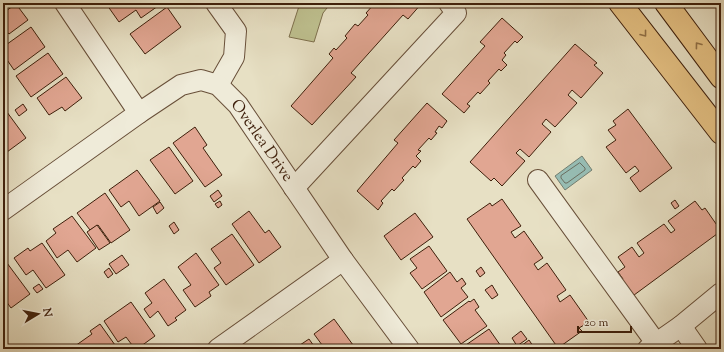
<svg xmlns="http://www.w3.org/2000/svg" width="724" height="352" font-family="'Sorts Mill Goudy',serif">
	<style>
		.green { fill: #bec08f; stroke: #7e704d }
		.water { fill: #97bdb4; stroke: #737e70 }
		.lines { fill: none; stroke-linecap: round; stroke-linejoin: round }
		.shore { stroke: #6a6e60; stroke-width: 1 }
		.building { fill: #e1a692; stroke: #3e1f0b }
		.minor-casing { stroke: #684f39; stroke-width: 22 }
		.major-casing { stroke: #3e1f0b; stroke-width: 24 }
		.minor { stroke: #efebd9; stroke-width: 20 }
		.major { stroke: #e4c082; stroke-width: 22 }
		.oneway { stroke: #917046 }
		.labels { text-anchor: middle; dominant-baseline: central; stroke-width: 3; stroke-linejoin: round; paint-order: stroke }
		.street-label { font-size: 16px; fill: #3e1f0b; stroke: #efebd9 }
	</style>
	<rect width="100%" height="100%" fill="#e7e0c4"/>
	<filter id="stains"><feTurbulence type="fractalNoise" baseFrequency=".005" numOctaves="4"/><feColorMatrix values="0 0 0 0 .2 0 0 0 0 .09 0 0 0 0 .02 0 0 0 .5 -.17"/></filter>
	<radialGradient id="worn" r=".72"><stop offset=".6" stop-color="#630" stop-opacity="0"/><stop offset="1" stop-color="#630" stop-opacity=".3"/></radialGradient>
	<path class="green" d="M300,3H331L323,13L314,42L289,37Z"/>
	<path class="water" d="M582,156L592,170L565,190L555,176Z"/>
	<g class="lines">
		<path class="shore" d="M580,163L585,168V170L567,183H565L561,178V176Z"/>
	</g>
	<g class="building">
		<path d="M110,3H156L158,6L141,18L136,10L119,22L107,5Z"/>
		<path d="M256,3H274L273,7Z"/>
		<path d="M375,3H422L408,19L403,15L351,73L356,77L312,125L291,106L333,58L329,54L334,48L336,50L347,38L345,36L355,24L358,26L368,15L366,13Z"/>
		<path d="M16,4L28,20L9,34V33L3,37V13Z"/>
		<path d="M167,7L181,27L145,54L130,34Z"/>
		<path d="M502,18L523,37L517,43L515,41L504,53L506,55L502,60L507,65L501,71L499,69L488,81L490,83L480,94L478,92L467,104L470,106L464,113L442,94L485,46L480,42Z"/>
		<path d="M31,27L45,47L14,70L3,54V47Z"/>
		<path d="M575,44L597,63L594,65L603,73L581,98L572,90L568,95L577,103L555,127L546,119L542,124L551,132L529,157L520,149L516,153L525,161L502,186L494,178L491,181L470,162Z"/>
		<path d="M48,53L63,74L31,97L16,76Z"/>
		<path d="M66,77L82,98L65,111L62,107L49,115L37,98Z"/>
		<path d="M427,103L447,121L442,128L439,126L435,132L437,133L431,140L429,138L418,150L421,151L416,156L421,161L415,168L413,166L402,178L404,180L394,191L392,189L381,201L383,203L378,210L357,191L398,143L394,140Z"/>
		<path d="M23,104L27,110L19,116L15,110Z"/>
		<path d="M4,108L26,138L7,152L3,147V109Z"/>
		<path d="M628,109L672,168L640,192L630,178L639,171L635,166L626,173L606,147L616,140L608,130L616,125L613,121Z"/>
		<path d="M195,127L207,145L203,148L222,175L205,187L173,143Z"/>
		<path d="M169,147L193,181L175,194L150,160Z"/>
		<path d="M137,170L160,201L139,216L129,201L121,207L109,190Z"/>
		<path d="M218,190L222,196L214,202L210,196Z"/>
		<path d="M105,193L130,230L111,243L98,225L90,230L77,213Z"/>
		<path d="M502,199L521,226L511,232L515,238L524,231L543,258L534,264L538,270L547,263L566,290L557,296L560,302L570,295L589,322L579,328L582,331L558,348L467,219L490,203L492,206Z"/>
		<path d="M675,200L679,206L675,209L671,203Z"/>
		<path d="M220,201L222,205L218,208L215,204Z"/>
		<path d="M695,201L702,210L705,208L721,231L630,298L619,282L623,279L618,272L625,267L618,257L632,247L639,257L644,253L637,243L664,224L671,233L675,230L668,221Z"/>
		<path d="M160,202L164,208L157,214L153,207Z"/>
		<path d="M249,211L265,233L269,230L281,247L259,263L232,224Z"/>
		<path d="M415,213L433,237L401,260L384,236Z"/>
		<path d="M72,216L96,248L77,262L68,250L57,258L46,241L56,233L53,229Z"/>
		<path d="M174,222L179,230L174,234L169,226Z"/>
		<path d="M97,225L110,243L99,250L87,232Z"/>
		<path d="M232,234L254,265L226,285L214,268L221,263L211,249Z"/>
		<path d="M42,243L65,275L46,288L33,270L26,275L14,258L28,248L30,251Z"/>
		<path d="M429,246L447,271L422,289L410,273L417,268L410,259Z"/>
		<path d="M196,253L219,285L209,292L211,296L195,307L183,290L191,285L178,267Z"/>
		<path d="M122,255L129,265L116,274L109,264Z"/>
		<path d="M7,263L30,294L11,308L3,297V266Z"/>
		<path d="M481,267L485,273L480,277L476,271Z"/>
		<path d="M109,268L113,274L108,278L104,272Z"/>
		<path d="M450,272L457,282L462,278L466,284L461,288L468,297L441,317L424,292Z"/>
		<path d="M164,279L186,310L175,318L177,320L168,326L158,311L150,318L144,309L152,303L145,293Z"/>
		<path d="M39,284L43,289L37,293L33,288Z"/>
		<path d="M492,285L498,295L492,299L485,290Z"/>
		<path d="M474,299L479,307L475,310L487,326L461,344L443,320L469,301L470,302Z"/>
		<path d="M131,302L155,336L137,349H135L126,337L118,342L104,321Z"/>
		<path d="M334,319L356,349H325L314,334Z"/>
		<path d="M100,324L115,345L109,349H77L75,346L92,334L90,331Z"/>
		<path d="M489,329L503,349H465L463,347Z"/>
		<path d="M521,331L527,339L517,346L512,338Z"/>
		<path d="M309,339L316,349H294Z"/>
		<path d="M529,340L533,346L529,349H523L521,346Z"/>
	</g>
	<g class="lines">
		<defs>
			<g id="minor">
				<path d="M65,3L139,113"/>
				<path d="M216,3L236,31L234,57L218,85"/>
				<path d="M538,180L656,343"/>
				<path d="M294,188L456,13L449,3"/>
				<path d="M3,210L139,113L181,85L201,80L218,85L238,105L343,260L409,349"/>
				<path d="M681,326L697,349"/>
				<path d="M218,349L343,260"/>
				<path d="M648,349L681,326L721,293"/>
			</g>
			<g id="major">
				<path d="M620,3L721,133"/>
				<path d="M666,3L721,77"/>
			</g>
		</defs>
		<use href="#minor" class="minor-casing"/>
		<use href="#major" class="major-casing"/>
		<use href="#minor" class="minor"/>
		<use href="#major" class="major"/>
	</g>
	<defs><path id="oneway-chevron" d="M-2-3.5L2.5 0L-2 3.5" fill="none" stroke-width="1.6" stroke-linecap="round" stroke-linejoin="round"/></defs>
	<g class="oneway">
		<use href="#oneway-chevron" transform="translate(644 34) rotate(52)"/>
		<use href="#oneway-chevron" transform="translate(698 45) rotate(-127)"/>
	</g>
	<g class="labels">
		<g class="street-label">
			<text transform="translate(261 141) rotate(55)">Overlea Drive</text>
		</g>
	</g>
	<rect width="724" height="352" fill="none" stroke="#e7e0c4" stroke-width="16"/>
	<rect x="4" y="4" width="716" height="344" fill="none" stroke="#3e1f0b" stroke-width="2"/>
	<rect x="8" y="8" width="708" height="336" fill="none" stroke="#3e1f0b"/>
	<g transform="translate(38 314) rotate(80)" stroke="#efebd9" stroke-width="3" paint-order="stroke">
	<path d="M0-3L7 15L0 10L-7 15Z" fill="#3e1f0b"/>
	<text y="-6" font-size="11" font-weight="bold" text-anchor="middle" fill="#3e1f0b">N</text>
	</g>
	<path d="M578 326v6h53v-6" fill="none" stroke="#3e1f0b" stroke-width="2"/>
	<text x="584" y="326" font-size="12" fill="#3e1f0b" stroke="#efebd9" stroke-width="3" paint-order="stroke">20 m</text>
	<rect width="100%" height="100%" filter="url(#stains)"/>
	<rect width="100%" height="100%" fill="url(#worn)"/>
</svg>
